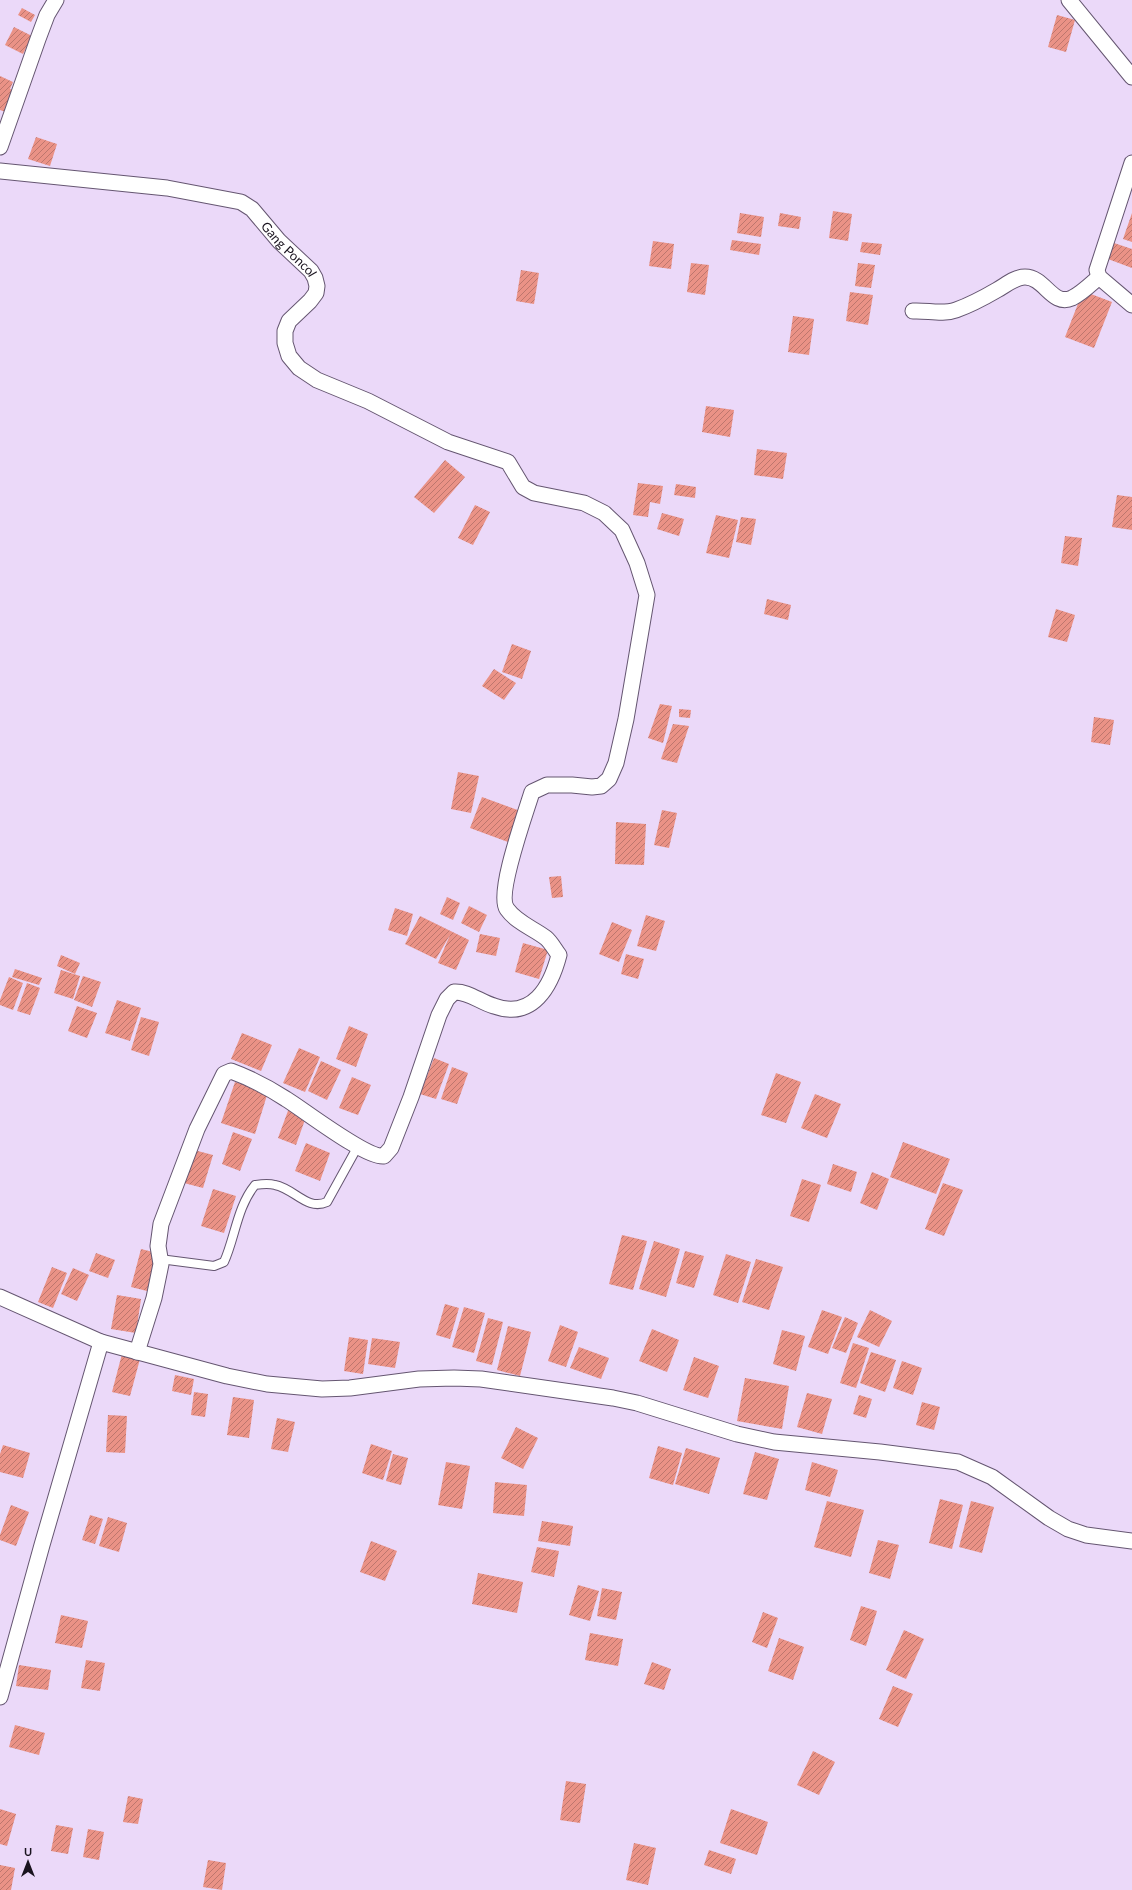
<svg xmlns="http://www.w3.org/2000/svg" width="1132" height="1890" font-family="Lato,sans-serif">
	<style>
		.building { fill: url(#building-hatch) }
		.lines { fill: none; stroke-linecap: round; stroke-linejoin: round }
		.lane-casing { stroke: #655671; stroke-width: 10 }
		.street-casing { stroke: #655671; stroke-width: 17 }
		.lane { stroke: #fff; stroke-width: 8 }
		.street { stroke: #fff; stroke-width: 15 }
		.labels { text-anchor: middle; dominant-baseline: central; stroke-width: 4; stroke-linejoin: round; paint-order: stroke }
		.street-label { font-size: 13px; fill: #1a141f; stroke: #ebd9f9 }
	</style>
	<defs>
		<pattern id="building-hatch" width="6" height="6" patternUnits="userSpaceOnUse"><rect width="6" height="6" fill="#ea9286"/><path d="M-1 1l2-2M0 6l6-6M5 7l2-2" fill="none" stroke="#bd766d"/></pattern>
	</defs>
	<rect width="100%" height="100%" fill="#ebd9f9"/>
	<g class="building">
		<path d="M22,8L35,15L31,22L18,15Z"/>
		<path d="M1057,15L1075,20L1066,52L1048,47Z"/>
		<path d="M14,27L32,36L23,54L5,45Z"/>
		<path d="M0,76L13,82L10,89L16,91L8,113L0,110Z"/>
		<path d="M36,137L57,144L50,166L28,159Z"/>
		<path d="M833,211L852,214L848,241L829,238Z"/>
		<path d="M740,213L764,217L761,237L737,233Z"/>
		<path d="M780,213L801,217L799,229L778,226Z"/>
		<path d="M1132,213V242L1123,239Z"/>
		<path d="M732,240L761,244L759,255L730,250Z"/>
		<path d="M653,241L674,244L671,269L649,266Z"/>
		<path d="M862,242L882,244L880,255L860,252Z"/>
		<path d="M1114,243L1132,249V268L1108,259Z"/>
		<path d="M691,263L709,265L705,295L687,292Z"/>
		<path d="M858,263L875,265L871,288L855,286Z"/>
		<path d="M521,270L539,273L534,304L516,301Z"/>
		<path d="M1083,291L1112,302L1094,348L1065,337Z"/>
		<path d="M850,292L873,295L868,325L846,321Z"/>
		<path d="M793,316L814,319L809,355L788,352Z"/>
		<path d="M706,406L734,410L730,437L702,432Z"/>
		<path d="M757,449L787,453L783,479L754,475Z"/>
		<path d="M445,460L465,477L434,513L414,497Z"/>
		<path d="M638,483L663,486L660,504L650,502L648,517L633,515Z"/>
		<path d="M676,484L696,487L695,498L674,495Z"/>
		<path d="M1117,495L1132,497V530L1112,527Z"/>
		<path d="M475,505L490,512L473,545L458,538Z"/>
		<path d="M662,513L684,519L679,536L657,529Z"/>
		<path d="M716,515L738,520L729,558L706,553Z"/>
		<path d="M741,517L756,519L751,545L736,542Z"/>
		<path d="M1065,536L1082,538L1078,566L1061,563Z"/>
		<path d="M767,599L791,605L788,620L764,614Z"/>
		<path d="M1056,609L1075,615L1067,642L1048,637Z"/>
		<path d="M512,644L531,651L522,679L502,672Z"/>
		<path d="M494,669L516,683L504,700L482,686Z"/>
		<path d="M660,704L672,706L663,743L648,738Z"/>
		<path d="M679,709L691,710L690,718L679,717Z"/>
		<path d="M1094,717L1114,720L1110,745L1091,742Z"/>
		<path d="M673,724L689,726L677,763L661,759Z"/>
		<path d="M458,772L479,776L471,813L451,809Z"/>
		<path d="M482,797L523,812L511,843L470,828Z"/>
		<path d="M662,810L677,813L669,848L654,845Z"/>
		<path d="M616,822L646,824L644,865L615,864Z"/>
		<path d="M561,876L563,897L552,898L549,877Z"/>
		<path d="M447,897L460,903L453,920L440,914Z"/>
		<path d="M469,906L487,915L479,932L461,923Z"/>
		<path d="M395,908L413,914L407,936L388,930Z"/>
		<path d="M646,915L665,921L656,951L637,946Z"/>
		<path d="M420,916L469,940L456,970L438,963L450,935L436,959L405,944Z"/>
		<path d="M612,922L632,930L619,962L599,954Z"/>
		<path d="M480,934L500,938L496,956L476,952Z"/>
		<path d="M523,943L548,950L539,979L515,972Z"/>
		<path d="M626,954L644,959L638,979L621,974Z"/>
		<path d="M61,955L80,963L75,974L57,966Z"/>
		<path d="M15,969L42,978L39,985L12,977Z"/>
		<path d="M61,970L80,976L73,999L54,993Z"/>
		<path d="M83,976L101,982L92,1007L74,1000Z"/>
		<path d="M9,977L23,983L13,1010L0,1005V1000Z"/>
		<path d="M27,983L40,988L30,1015L17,1011Z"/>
		<path d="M117,1000L141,1008L130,1041L105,1033Z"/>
		<path d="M77,1006L97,1013L87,1038L68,1031Z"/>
		<path d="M141,1017L159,1022L149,1056L131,1050Z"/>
		<path d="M349,1026L368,1034L356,1067L336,1059Z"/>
		<path d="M242,1033L272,1045L261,1071L231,1059Z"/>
		<path d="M299,1048L320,1057L305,1092L283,1083Z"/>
		<path d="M434,1058L449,1064L436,1099L420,1094Z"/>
		<path d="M321,1061L341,1070L327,1100L308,1091Z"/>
		<path d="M452,1067L468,1073L457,1104L441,1099Z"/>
		<path d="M776,1073L801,1082L786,1123L761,1115Z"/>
		<path d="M352,1077L371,1085L358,1115L339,1108Z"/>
		<path d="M235,1082L268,1092L255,1134L221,1123Z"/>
		<path d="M815,1094L841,1104L827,1138L801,1128Z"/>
		<path d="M289,1108L307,1114L296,1145L278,1138Z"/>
		<path d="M233,1132L252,1139L240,1171L222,1164Z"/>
		<path d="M903,1142L950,1159L936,1194L890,1177Z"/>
		<path d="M306,1143L330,1153L320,1181L295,1171Z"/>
		<path d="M194,1150L213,1155L203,1188L184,1183Z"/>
		<path d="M833,1164L857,1172L851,1192L827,1184Z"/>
		<path d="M872,1172L889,1179L877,1210L860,1203Z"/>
		<path d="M802,1179L821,1185L809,1222L790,1216Z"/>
		<path d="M943,1183L963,1190L944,1236L925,1229Z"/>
		<path d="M213,1189L236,1196L224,1233L201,1226Z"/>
		<path d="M622,1235L647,1241L633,1290L609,1284Z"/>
		<path d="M654,1241L680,1249L666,1297L639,1289Z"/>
		<path d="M141,1249L157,1253L147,1291L131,1287Z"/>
		<path d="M685,1251L704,1256L694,1288L676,1283Z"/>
		<path d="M96,1253L115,1260L108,1278L89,1271Z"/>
		<path d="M726,1254L751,1262L738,1303L713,1295Z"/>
		<path d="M756,1259L783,1267L769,1310L742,1302Z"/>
		<path d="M52,1267L67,1273L53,1308L38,1302Z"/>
		<path d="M73,1268L89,1275L77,1301L61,1294Z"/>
		<path d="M117,1295L141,1299L136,1333L111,1329Z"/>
		<path d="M445,1304L459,1308L450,1339L436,1335Z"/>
		<path d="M464,1307L485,1313L474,1353L452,1347Z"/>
		<path d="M822,1310L842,1317L828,1354L808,1347Z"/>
		<path d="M870,1310L892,1321L879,1347L857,1337Z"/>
		<path d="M845,1317L858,1323L846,1353L832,1348Z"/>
		<path d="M488,1318L503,1322L492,1365L476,1361Z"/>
		<path d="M560,1325L578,1332L566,1367L548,1361Z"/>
		<path d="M508,1326L531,1332L520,1376L497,1370Z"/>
		<path d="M652,1329L679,1340L667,1372L639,1361Z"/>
		<path d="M782,1330L805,1336L796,1371L773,1364Z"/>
		<path d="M349,1337L368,1340L363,1374L344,1371Z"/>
		<path d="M372,1338L400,1342L395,1368L368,1364Z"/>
		<path d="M853,1343L869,1348L856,1388L840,1383Z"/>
		<path d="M579,1347L609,1358L601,1379L570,1368Z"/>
		<path d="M871,1352L896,1360L885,1392L860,1383Z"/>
		<path d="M122,1354L140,1359L130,1396L112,1392Z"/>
		<path d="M694,1357L719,1366L708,1398L683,1390Z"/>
		<path d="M902,1361L922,1368L913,1395L893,1388Z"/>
		<path d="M175,1375L194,1379L191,1395L172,1391Z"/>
		<path d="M745,1378L789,1386L782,1429L737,1421Z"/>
		<path d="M194,1392L208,1394L205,1417L191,1415Z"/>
		<path d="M807,1393L832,1399L822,1434L797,1427Z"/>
		<path d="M859,1395L872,1399L866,1418L853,1414Z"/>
		<path d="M233,1397L254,1400L249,1438L227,1435Z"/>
		<path d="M922,1402L940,1407L934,1430L916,1425Z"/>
		<path d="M108,1415L127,1416L125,1453L106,1452Z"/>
		<path d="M277,1418L295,1422L288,1452L271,1449Z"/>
		<path d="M516,1427L538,1438L523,1469L501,1458Z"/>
		<path d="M371,1444L392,1451L383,1480L362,1473Z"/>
		<path d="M3,1445L30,1453L23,1478L0,1472V1454Z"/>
		<path d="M658,1446L682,1453L673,1485L649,1478Z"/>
		<path d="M686,1448L720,1458L709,1494L675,1484Z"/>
		<path d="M755,1452L779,1459L767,1500L743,1494Z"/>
		<path d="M393,1454L408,1458L401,1485L386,1481Z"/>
		<path d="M446,1462L470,1466L462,1509L438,1505Z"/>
		<path d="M812,1462L838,1470L830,1497L805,1490Z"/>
		<path d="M495,1482L527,1485L524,1516L493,1513Z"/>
		<path d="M940,1499L963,1505L952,1549L929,1543Z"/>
		<path d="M827,1501L864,1510L851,1557L814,1547Z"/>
		<path d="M971,1501L994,1507L982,1553L959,1547Z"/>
		<path d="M11,1505L29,1512L16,1546L0,1540V1535Z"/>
		<path d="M90,1515L103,1519L95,1544L82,1540Z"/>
		<path d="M108,1517L127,1523L119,1552L99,1546Z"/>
		<path d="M542,1521L573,1526L570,1546L538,1541Z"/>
		<path d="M878,1540L899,1545L890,1579L869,1573Z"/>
		<path d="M371,1541L397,1551L385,1581L360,1572Z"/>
		<path d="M537,1547L559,1551L554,1577L531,1572Z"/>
		<path d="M478,1573L523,1582L517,1613L472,1604Z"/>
		<path d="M578,1585L599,1591L590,1621L569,1615Z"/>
		<path d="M602,1588L622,1592L616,1620L597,1616Z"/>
		<path d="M861,1606L877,1611L866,1646L850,1640Z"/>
		<path d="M763,1612L778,1618L767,1648L752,1642Z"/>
		<path d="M61,1615L88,1621L82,1648L55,1643Z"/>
		<path d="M904,1630L924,1639L906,1679L886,1670Z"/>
		<path d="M590,1633L623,1639L618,1666L585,1660Z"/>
		<path d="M779,1638L804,1647L793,1680L768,1671Z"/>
		<path d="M86,1660L105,1663L100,1691L81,1688Z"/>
		<path d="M652,1662L671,1669L664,1690L644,1684Z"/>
		<path d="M19,1665L51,1670L48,1690L16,1686Z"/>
		<path d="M893,1686L913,1694L898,1727L879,1719Z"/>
		<path d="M15,1725L45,1733L39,1755L9,1747Z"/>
		<path d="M813,1751L835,1762L819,1795L797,1785Z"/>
		<path d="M566,1781L586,1784L580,1823L560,1820Z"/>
		<path d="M128,1796L143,1799L138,1824L123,1822Z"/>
		<path d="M0,1809L16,1814L7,1846L0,1844Z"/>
		<path d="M731,1809L768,1822L757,1855L720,1843Z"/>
		<path d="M56,1825L73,1828L68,1854L51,1851Z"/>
		<path d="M88,1829L104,1832L99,1860L83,1857Z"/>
		<path d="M634,1843L656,1848L648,1885L626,1880Z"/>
		<path d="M709,1850L736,1859L731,1874L704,1865Z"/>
		<path d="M208,1860L226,1863L222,1890L203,1887Z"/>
		<path d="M0,1865L15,1868L11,1890H0Z"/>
	</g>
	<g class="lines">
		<defs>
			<path id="lane" d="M160,1259L214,1266L224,1262C235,1238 237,1207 255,1185C262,1184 268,1183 275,1185C295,1189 307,1211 327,1202L358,1146"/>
			<g id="street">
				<path d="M1069,0L1132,77"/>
				<path d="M0,147L38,39L47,15L56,0"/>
				<path d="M1132,163L1097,270L1099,277L1132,305"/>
				<path id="s1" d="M0,171L167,188L241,202L252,209L279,241L311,271L315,278L317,286L316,293L310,301L289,321L285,331V343L289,356L299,368L317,380L368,401L448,442L508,462L523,487L534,493L584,503L604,513L622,530L637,563L647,595L626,719L616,763L609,779L601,786L592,787L572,785H547L532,792C526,812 496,894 507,909C517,923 533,928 546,938C551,942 555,950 559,955C551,986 533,1020 494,1006C480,1002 468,991 454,992L447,999L439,1015L411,1097L391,1148L384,1156C367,1159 304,1110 286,1099C269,1088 250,1078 231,1071L224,1074L197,1129L161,1224L158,1246L161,1264L154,1298L137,1352"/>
				<path d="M913,311C927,310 942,315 956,310C970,305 985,297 997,290C1006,285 1015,277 1025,277C1045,277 1052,307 1072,298C1082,293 1091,284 1099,277"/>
				<path d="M0,1297L101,1342L227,1376L267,1384L322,1389L350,1388L419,1379L454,1378L481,1379L613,1398L637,1403L737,1434L774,1442L880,1452L958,1462L992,1477L1049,1518L1068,1529L1086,1535L1132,1541"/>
				<path d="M0,1697L42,1545L101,1342"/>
			</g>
		</defs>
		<use href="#lane" class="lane-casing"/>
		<use href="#street" class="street-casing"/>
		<use href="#lane" class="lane"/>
		<use href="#street" class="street"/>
	</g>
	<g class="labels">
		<g class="street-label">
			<text stroke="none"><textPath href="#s1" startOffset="311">Gang Poncol</textPath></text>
		</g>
	</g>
	<g transform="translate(28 1862)" stroke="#ebd9f9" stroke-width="3" paint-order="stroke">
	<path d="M0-3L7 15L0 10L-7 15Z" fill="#1a141f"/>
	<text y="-6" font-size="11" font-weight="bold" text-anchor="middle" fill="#1a141f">U</text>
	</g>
</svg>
